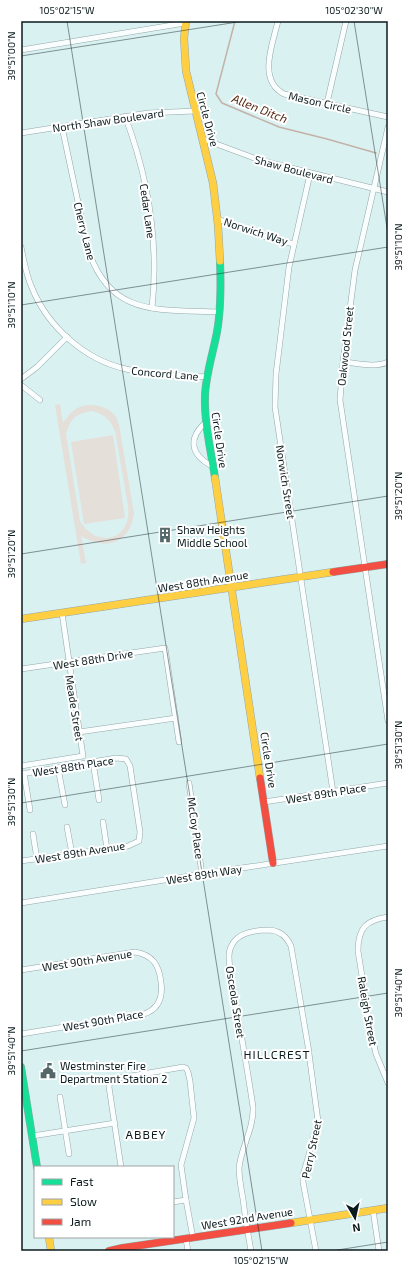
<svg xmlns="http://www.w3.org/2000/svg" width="409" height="1272" font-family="'Exo 2',sans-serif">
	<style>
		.park { fill: #e4dfd9; fill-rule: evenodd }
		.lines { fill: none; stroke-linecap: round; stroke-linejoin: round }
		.stream { stroke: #c3b2a8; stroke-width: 1.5 }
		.street-casing { stroke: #95a7a8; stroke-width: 6 }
		.fast-casing { stroke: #95a7a8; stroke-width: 8 }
		.slow-casing { stroke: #95a7a8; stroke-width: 8 }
		.jam-casing { stroke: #95a7a8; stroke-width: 8 }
		.street { stroke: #f9fdfd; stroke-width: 5 }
		.fast { stroke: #16e098; stroke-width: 7 }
		.slow { stroke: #ffcf43; stroke-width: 7 }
		.jam { stroke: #f24e42; stroke-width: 7 }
		.ticks { fill: none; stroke: #0b1b1d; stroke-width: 1; stroke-opacity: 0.45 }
		.labels { text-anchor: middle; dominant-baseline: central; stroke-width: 4; stroke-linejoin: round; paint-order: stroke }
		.street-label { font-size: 11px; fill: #0b1b1d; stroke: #fff }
		.poi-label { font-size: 11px; fill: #0b1b1d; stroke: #fff; text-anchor: start }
		.water-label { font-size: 12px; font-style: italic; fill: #592a14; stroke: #fff }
		.neighbourhood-label { font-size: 12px; letter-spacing: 1px; fill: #0b1b1d; stroke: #fff }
		.neatline { fill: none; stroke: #0b1b1d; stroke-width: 1.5 }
		.ticks-label { font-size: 10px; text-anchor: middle; fill: #0b1b1d }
	</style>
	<rect width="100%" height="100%" fill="#daf1f2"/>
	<g class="park">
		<path d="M60,404L63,423C66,419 69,414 73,411C85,401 107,404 116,417C117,419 118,423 119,425L134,513C130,544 106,551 81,536L86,563L81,564L55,405ZM92,411C105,415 109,418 115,431L128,506C128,510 129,514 128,518C122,545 92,543 80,521L66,434C71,418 75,414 92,411Z"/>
		<path d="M113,435L125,518L84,524L71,442Z"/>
	</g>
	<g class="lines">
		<path class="stream" d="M235,21L216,94L222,103L279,127L327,139L376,153"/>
		<defs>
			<g id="street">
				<path d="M278,21C273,43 257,80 284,94L388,117"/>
				<path d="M21,50L185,23"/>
				<path d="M327,103L346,21"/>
				<path d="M125,116C148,177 159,243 152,308"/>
				<path d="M62,127L88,249C110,318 160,309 219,312"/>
				<path d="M388,127L355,270L343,362L340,400L388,721"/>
				<path d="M21,133L148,113L195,111"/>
				<path d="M203,139L254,158L271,163L388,192"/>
				<path d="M310,174L289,267L276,374L275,407L333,792"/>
				<path d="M218,219L255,234L294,244"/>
				<path d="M21,247C24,261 26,275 32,288C48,327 85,360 126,369C152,376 181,375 208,377"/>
				<path d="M343,362C357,363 375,368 388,362"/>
				<path d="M21,379L37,367L67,337"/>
				<path d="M21,385L40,400"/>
				<path d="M206,422C187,439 191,455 212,466"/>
				<path d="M21,669L165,648L179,742"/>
				<path d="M79,732L176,718"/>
				<path d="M93,762L99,800"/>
				<path d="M21,766L83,756L62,613"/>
				<path d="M58,768L65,805"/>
				<path d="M24,773L30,810"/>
				<path d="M21,774L116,758L126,759L130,766L140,832L139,841L128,846L21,861"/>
				<path d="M189,783L202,874"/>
				<path d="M264,802L388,783"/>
				<path d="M103,822L107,849"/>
				<path d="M67,827L72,854"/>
				<path d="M33,834L37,859"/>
				<path d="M21,903L202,874L388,846"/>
				<path d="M388,917C366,920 358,928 358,951L371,1033L376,1054L388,1083"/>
				<path d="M21,970L135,952C153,955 159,965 161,982C163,997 159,1009 144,1014L21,1034"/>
				<path d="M60,1097L69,1154"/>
				<path d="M32,1136L115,1123"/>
				<path d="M121,1167L109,1087L110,1081L114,1079L183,1067L186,1068L188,1072L190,1081L194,1118L181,1165L186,1200L193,1238"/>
				<path d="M173,1202L186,1200"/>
				<path d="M373,1210L379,1251"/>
				<path d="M186,1239L188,1251"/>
				<path d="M251,1251C248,1234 245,1216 243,1199C241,1188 239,1178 239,1168C241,1147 254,1129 253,1107C248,1073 242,1039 236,1005C234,989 229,972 229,956C229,952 230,948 232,945C238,932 257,930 270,930C280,931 287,937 291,946L308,1046L318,1121L308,1158L303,1175V1182L316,1251"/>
			</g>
			<g id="fast">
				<path d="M215,478C211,451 204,423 205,395C206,374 213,353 217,332C221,309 221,285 220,261"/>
				<path d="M21,1067L37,1167"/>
			</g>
			<g id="slow">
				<path d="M186,21L184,38L186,71L213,183L218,225L220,261"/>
				<path d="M215,478L260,778"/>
				<path d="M21,619L333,572"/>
				<path d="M291,1223L388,1208"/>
				<path d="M49,1237L51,1251"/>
			</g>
			<g id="jam">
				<path d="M333,572L388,564"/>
				<path d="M260,778L273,863"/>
				<path d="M109,1251L122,1248L291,1223"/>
			</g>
		</defs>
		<use href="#street" class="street-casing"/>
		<use href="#fast" class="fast-casing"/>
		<use href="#slow" class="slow-casing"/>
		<use href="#jam" class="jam-casing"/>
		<use href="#street" class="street"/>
		<use href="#fast" class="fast"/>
		<use href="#slow" class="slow"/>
		<use href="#jam" class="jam"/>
	</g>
	<path class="ticks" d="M67,21L262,1251M354,21L388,234M21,56L244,21M21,305L388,247M21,554L388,496M21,803L388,744M21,1051L388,993M331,1251L388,1242"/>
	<defs>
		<symbol id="building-bare" viewBox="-9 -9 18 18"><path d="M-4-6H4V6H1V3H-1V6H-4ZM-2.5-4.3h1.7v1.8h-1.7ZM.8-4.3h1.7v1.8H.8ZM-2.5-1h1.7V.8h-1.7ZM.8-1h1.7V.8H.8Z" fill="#536668" stroke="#fff" stroke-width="2.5" paint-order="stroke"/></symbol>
		<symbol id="civic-bare" viewBox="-9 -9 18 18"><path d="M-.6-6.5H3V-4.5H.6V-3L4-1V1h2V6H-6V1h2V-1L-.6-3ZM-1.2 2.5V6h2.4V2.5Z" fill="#536668" stroke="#fff" stroke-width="2.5" paint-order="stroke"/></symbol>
	</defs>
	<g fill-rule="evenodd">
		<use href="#building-bare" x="154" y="524" width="22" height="22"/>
		<use href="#civic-bare" x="37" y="1060" width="22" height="22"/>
	</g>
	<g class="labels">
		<g class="street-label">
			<text transform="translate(320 102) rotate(13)">Mason Circle</text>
			<text transform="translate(208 119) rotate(75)">Circle Drive</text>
			<text transform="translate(108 120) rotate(-8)">North Shaw Boulevard</text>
			<text transform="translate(294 169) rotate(15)">Shaw Boulevard</text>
			<text transform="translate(148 211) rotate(82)">Cedar Lane</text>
			<text transform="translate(85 231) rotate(76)">Cherry Lane</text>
			<text transform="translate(256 231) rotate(18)">Norwich Way</text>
			<text transform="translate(345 346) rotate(-84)">Oakwood Street</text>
			<text transform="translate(165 373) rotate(5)">Concord Lane</text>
			<text transform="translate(220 440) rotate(82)">Circle Drive</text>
			<text transform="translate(286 482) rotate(81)">Norwich Street</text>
			<text transform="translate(203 581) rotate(-9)">West 88th Avenue</text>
			<text transform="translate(93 659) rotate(-9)">West 88th Drive</text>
			<text transform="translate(75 708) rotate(81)">Meade Street</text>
			<text transform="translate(269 760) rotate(81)">Circle Drive</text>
			<text transform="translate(73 766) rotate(-9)">West 88th Place</text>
			<text transform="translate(326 793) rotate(-9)">West 89th Place</text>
			<text transform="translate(196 828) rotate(82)">McCoy Place</text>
			<text transform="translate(80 852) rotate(-9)">West 89th Avenue</text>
			<text transform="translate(204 874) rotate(-9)">West 89th Way</text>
			<text transform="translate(87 960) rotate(-9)">West 90th Avenue</text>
			<text transform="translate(236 1002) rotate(81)">Osceola Street</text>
			<text transform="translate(368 1011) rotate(80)">Raleigh Street</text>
			<text transform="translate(103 1020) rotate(-10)">West 90th Place</text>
			<text transform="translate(311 1149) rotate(-78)">Perry Street</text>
			<text transform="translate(247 1218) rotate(-9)">West 92nd Avenue</text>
		</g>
		<g class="poi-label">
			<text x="177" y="529">Shaw Heights<tspan x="177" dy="13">Middle School</tspan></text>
			<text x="60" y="1065">Westminster Fire<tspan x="60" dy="13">Department Station 2</tspan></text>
		</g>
		<g class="water-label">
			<text transform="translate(260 108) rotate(22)">Allen Ditch</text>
		</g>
		<g class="neighbourhood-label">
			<text x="277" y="1054">HILLCREST</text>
			<text x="146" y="1134">ABBEY</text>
		</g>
	</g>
	<rect width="409" height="1272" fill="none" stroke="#ffffff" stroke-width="44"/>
	<rect x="34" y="1166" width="140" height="72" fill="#ffffff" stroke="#9da4a5"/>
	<rect x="42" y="1179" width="20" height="6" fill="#16e098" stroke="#9da4a5"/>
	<text x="70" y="1186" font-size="12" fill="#0b1b1d">Fast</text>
	<rect x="42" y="1199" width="20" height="6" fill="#ffcf43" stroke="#9da4a5"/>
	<text x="70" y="1206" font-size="12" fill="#0b1b1d">Slow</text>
	<rect x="42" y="1219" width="20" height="6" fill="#f24e42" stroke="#9da4a5"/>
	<text x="70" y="1226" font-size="12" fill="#0b1b1d">Jam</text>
	<g transform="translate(355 1218) rotate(171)" stroke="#ffffff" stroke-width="3" paint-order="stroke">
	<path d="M0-3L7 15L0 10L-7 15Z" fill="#0b1b1d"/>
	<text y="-6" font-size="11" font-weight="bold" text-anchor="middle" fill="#0b1b1d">N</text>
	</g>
	<rect x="22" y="22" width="365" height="1228" class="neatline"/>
	<g class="ticks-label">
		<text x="67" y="14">105°02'15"W</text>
		<text x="354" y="14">105°02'30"W</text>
		<text transform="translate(11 56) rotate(-90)" y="4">39°51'00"N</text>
		<text transform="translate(398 247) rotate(-90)" y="4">39°51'10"N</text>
		<text transform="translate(11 305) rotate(-90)" y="4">39°51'10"N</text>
		<text transform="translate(398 496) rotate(-90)" y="4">39°51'20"N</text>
		<text transform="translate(11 554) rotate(-90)" y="4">39°51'20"N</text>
		<text transform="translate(398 745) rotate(-90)" y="4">39°51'30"N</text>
		<text transform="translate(11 802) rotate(-90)" y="4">39°51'30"N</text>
		<text transform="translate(398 993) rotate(-90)" y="4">39°51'40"N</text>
		<text transform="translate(11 1051) rotate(-90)" y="4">39°51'40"N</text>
		<text x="261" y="1264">105°02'15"W</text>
	</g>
</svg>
